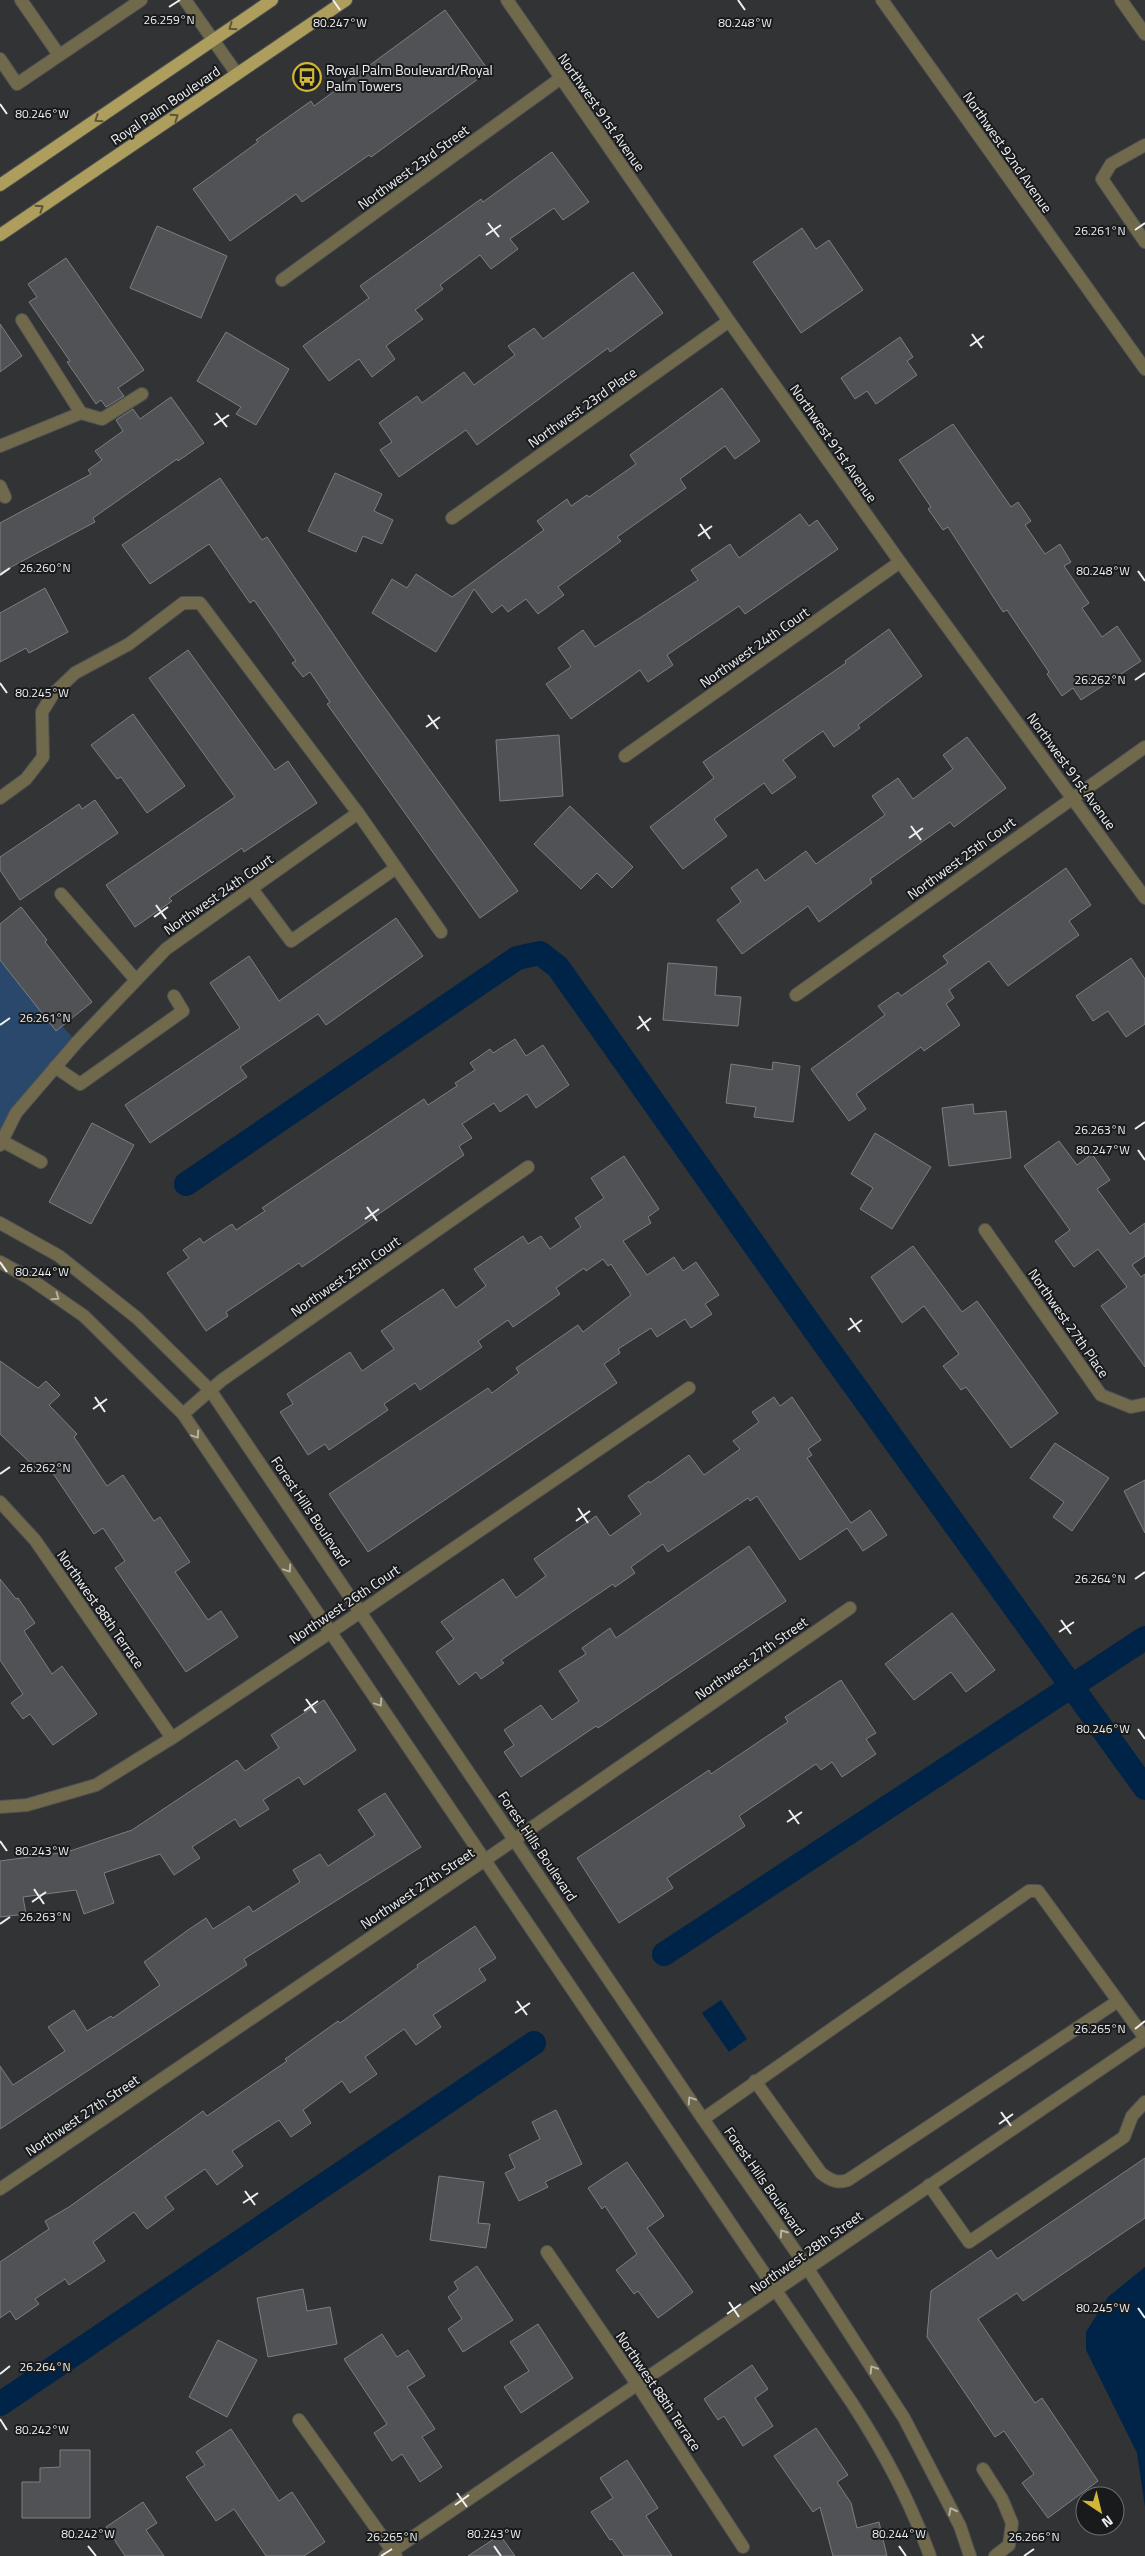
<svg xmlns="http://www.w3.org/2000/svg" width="1145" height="2556" font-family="'Titillium Web',sans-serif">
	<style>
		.green { fill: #2a486c }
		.water { fill: #002348 }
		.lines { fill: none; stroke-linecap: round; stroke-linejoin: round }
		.canal { stroke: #002348; stroke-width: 24 }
		.building { fill: #505255; stroke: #7c7f82 }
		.minor-casing { stroke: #4f5153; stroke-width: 14 }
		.major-casing { stroke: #4f5153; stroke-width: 14 }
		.minor { stroke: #70694b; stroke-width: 12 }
		.major { stroke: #ad9e5d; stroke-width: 12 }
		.oneway { stroke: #5c5539 }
		.oneway2 { stroke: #b5b3a6 }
		.ticks { fill: none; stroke: #eef0f1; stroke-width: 2 }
		.labels { text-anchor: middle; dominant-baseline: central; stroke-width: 4; stroke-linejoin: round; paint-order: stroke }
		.poi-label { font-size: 14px; fill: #eef0f1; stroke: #191a1c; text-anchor: start }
		.street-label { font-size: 14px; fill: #eef0f1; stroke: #191a1c }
		.ticks-label { font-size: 12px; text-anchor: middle; fill: #eef0f1; stroke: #191a1c; stroke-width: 4; stroke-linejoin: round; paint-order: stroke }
	</style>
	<rect width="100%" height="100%" fill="#313335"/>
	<path class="green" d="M0,959L77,1042L16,1113L0,1145Z"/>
	<g class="water">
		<path d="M721,2000L747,2039L729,2052L702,2013Z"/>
		<path d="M1145,2267V2507L1137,2453L1086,2350V2332L1108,2297Z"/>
	</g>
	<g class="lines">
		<g class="canal">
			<path d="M186,1184L517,958L540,953L558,967L813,1328L1145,1788"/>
			<path d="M664,1954L1145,1638"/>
			<path d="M0,2404L534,2043"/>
		</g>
	</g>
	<g class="building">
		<path d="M445,10L489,71L371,157L369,155L302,202L296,194L230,241L193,189L258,142L256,140L311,101L314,106Z"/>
		<path d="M552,152L589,202L563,220L554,208L510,239L518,249L491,269L480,255L440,285L443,289L415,310L423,319L386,346L395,359L372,377L359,359L329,381L303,346L369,298L360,286L481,199L483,202Z"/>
		<path d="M157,226L227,256L201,318L130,288Z"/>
		<path d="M802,228L816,249L829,240L863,290L801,333L753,262Z"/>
		<path d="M66,258L144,370L118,388L124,396L106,407L101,400L96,404L67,362L70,361L29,302L37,297L28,284Z"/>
		<path d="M633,272L663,313L610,352L608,348L477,445L466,430L399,477L380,450L392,442L379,423L417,396L422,403L464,372L474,385L515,355L508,346L534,328L543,339Z"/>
		<path d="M0,324L22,356L0,372Z"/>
		<path d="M226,332L289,369L256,425L236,414L241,407L197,381Z"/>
		<path d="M900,337L913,357L907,361L917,375L876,404L867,391L855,399L841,378Z"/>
		<path d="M722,388L760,441L735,459L725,446L680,479L686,488L617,537L621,541L558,587L564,595L538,614L526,599L508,612L502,605L492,613L474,589L436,652L372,613L392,579L407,588L416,574L452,597L544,530L537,521L567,499L571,506L587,495L589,497L636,464L630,455Z"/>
		<path d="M171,397L204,443L178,461L177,459L93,518L95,522L0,573V523L91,474L88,470L102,460L95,451L123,431L116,420L133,409L140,419Z"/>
		<path d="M953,424L1011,507L1018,502L1031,521L1025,525L1045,554L1060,544L1071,562L1064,566L1089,603L1082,608L1102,637L1117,626L1141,661L1081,700L1073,688L1062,696L1047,674L1049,672L1007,610L1003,612L948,527L943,530L928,509L931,507L899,460Z"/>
		<path d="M335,473L382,494L374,511L393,520L382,544L363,536L356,552L308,531Z"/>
		<path d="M220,478L262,540L267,537L363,678L518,891L480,918L327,704L330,702L310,672L303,677L292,663L296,661L254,600L250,603L209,544L150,584L122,545Z"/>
		<path d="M800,514L809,526L817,520L838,549L745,614L739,606L667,655L673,665L648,682L640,670L571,719L546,684L571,667L558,648L583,630L595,647L698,580L691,570L730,544L739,558Z"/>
		<path d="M45,588L68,632L29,653L26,648L0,662V613Z"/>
		<path d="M889,629L922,676L858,725L860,728L834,747L823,731L783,760L796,777L772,794L764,783L714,819L727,836L683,869L650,827L714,778L703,762L846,663L845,661Z"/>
		<path d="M188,650L275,770L288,761L317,803L244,852L242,848L169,898L172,901L135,927L106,885L235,797L149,678Z"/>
		<path d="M133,714L185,786L147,813L121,777L117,779L91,745Z"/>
		<path d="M559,735L563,796L500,801L496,740Z"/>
		<path d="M967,737L1006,788L954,827L950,822L870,879L872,883L819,922L808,906L742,954L717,920L741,902L731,888L757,869L765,881L806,851L816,864L885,815L872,796L898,778L913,799L953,769L943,755Z"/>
		<path d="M95,800L118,833L20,900L0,870V857L79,804L82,809Z"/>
		<path d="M570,806L633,867L612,888L597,873L581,889L534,844Z"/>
		<path d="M1066,868L1091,905L1069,921L1079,935L1008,986L989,961L949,990L954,998L946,1004L960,1025L924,1051L921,1047L856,1094L866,1109L849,1121L811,1069L885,1015L878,1006L898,992L901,996L948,963L943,956Z"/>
		<path d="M21,907L47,940L45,942L92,1002L56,1031L0,960V924Z"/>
		<path d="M396,918L423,956L326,1025L318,1014L240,1067L247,1077L150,1143L125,1105L240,1028L210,983L249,956L279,1001Z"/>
		<path d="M1131,958L1145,979V1024L1126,1037L1108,1011L1093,1021L1076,996Z"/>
		<path d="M668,963L717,967L715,995L741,997L738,1026L663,1020Z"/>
		<path d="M515,1039L526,1056L543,1045L569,1085L536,1108L527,1094L500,1112L494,1103L462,1124L472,1138L459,1146L464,1155L324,1252L302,1267L299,1263L226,1312L228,1316L206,1331L167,1273L189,1258L183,1250L200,1238L203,1243L232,1224L236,1230L265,1211L262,1208L424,1099L428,1105L457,1086L455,1083L475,1070L470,1063L490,1049L493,1053Z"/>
		<path d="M773,1062L800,1066L793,1122L754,1117L756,1107L726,1103L731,1064L772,1070Z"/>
		<path d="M973,1104L974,1114L1006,1111L1011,1158L949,1166L942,1108Z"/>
		<path d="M92,1123L134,1145L91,1224L49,1202Z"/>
		<path d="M875,1133L931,1167L892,1229L860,1209L873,1188L851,1174Z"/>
		<path d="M1059,1141L1077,1165L1092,1154L1110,1180L1097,1189L1130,1234L1145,1223V1256L1132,1265L1141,1277L1145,1274V1367L1101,1306L1127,1287L1098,1249L1074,1267L1055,1241L1070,1230L1024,1166Z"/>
		<path d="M624,1156L659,1209L648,1217L651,1223L623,1241L647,1275L674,1257L683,1271L696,1262L719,1295L705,1304L712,1314L691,1328L685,1319L657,1337L651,1328L618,1349L620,1353L604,1364L617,1383L368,1552L329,1494L488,1388L492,1393L519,1373L516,1368L578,1325L583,1332L631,1295L611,1264L608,1266L603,1259L586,1271L584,1268L556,1288L560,1294L513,1327L508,1320L478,1341L482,1347L420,1390L415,1383L384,1404L388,1410L329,1450L325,1444L308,1455L280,1412L293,1404L287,1394L350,1352L362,1371L394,1349L381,1331L443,1289L456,1308L486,1286L474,1269L523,1236L528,1244L541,1236L550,1249L581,1227L575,1218L604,1198L591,1178Z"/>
		<path d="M913,1246L962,1312L977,1301L1058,1413L1011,1448L966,1387L961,1390L943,1366L959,1354L924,1306L902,1323L871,1277Z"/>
		<path d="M0,1361L38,1388L46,1381L60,1395L49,1405L77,1434L74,1437L107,1486L123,1475L154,1521L160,1517L190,1562L175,1572L208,1620L221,1611L238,1637L186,1672L115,1568L125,1561L103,1528L94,1534L46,1463L39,1471L0,1434Z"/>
		<path d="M774,1397L780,1406L792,1397L821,1440L808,1449L812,1455L807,1458L851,1523L870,1510L887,1535L863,1551L847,1528L800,1560L757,1496L750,1501L748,1498L668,1552L663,1544L631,1567L635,1573L615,1587L613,1584L501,1660L504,1663L481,1679L476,1672L459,1685L436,1652L454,1639L441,1622L503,1579L516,1598L546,1576L534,1559L596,1516L610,1536L641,1514L628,1496L649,1481L650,1483L689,1455L704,1475L740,1449L733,1441L759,1422L752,1412Z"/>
		<path d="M1055,1443L1109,1478L1072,1531L1053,1517L1064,1502L1030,1478Z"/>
		<path d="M1145,1480V1533L1124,1491Z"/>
		<path d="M749,1546L786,1601L598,1728L596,1726L521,1777L504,1752L514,1745L504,1730L541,1705L552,1720L579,1701L559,1671L586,1654L582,1648L610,1628L616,1638Z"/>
		<path d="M0,1579L16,1599L18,1598L35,1623L24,1631L52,1674L62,1666L97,1714L53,1745L30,1714L23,1719L11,1703L23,1694L0,1660Z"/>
		<path d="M952,1613L995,1670L966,1692L951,1672L914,1700L885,1664Z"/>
		<path d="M841,1680L876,1733L866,1739L876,1754L842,1777L832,1762L821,1770L816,1764L739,1816L745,1826L667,1878L673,1888L619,1923L577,1858L709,1770L711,1774L788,1722L785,1717Z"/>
		<path d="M324,1700L356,1750L304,1785L299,1777L263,1800L269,1809L240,1827L235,1819L192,1847L200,1858L174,1875L160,1854L104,1873L114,1903L84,1914L76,1890L23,1897L26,1914L0,1917V1861L67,1852L132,1830L237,1760L245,1771L279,1748L271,1735Z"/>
		<path d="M385,1793L421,1847L244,1959L247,1965L0,2129V2066L13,2085L65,2051L48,2027L74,2010L87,2031L111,2016L113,2018L160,1985L144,1962L188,1930L206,1918L213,1929L249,1906L253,1912L300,1882L293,1870L320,1854L328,1866L375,1835L358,1810Z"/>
		<path d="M475,1926L496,1958L479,1969L486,1980L433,2015L441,2027L416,2045L404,2029L365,2057L377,2074L350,2093L342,2081L303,2110L311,2123L291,2137L279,2120L232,2151L243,2166L217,2185L205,2169L165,2197L174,2209L147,2229L134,2212L93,2242L105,2261L69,2285L65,2279L35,2299L39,2304L16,2320L10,2311L0,2318V2262L49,2229L45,2221L69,2207L203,2111L207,2116L287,2061L285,2059L338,2021L340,2023L418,1967L417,1965Z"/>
		<path d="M556,2110L582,2164L545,2182L548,2187L519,2201L505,2173L515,2168L509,2155L540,2139L532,2122Z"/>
		<path d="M1145,2158V2218L1023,2301L1017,2293L978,2319L1035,2403L1042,2398L1098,2481L1048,2518L1022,2483L1034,2474L1004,2431L995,2437L927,2337L931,2291L991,2250L997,2259Z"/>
		<path d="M627,2162L664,2216L647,2228L693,2292L658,2318L638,2291L634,2294L616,2270L637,2254L605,2206L602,2209L588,2188Z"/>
		<path d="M439,2176L484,2182L478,2223L490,2224L486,2248L430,2240Z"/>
		<path d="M477,2266L513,2320L463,2352L448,2329L462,2319L448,2297L458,2289L454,2282Z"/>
		<path d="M303,2289L307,2311L330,2307L337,2344L268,2357L257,2298Z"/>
		<path d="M538,2324L573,2378L521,2413L504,2387L529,2371L510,2342Z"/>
		<path d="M382,2334L397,2357L408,2350L425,2376L407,2387L435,2429L422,2437L442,2467L420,2482L402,2454L392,2461L374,2433L387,2424L344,2359Z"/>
		<path d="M218,2340L257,2360L227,2417L189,2397Z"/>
		<path d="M752,2365L768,2389L755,2398L773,2426L743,2446L724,2416L718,2420L704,2399Z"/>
		<path d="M816,2428L848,2475L837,2482L851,2503L857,2528L879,2522L887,2556H833L820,2507L813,2512L774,2456Z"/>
		<path d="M231,2429L279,2501L292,2492L325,2542L304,2556H266L234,2509L216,2521L186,2477L205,2465L196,2452Z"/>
		<path d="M60,2450H90V2518H22V2482H40V2468L60,2467Z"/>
		<path d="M627,2460L658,2508L646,2516L672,2556H624L612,2539L610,2540L591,2512L613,2498L600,2478Z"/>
		<path d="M143,2502L157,2523L146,2530L164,2556H125L106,2527Z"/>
		<path d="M500,2535L515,2556H468Z"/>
	</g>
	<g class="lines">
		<defs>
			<g id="minor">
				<path d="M21,0L59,55"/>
				<path d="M185,0L237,74"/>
				<path d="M507,0L729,321L900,562L1145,898"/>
				<path d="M882,0L1145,369"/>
				<path d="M1121,0L1145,34"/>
				<path d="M0,59L17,84L141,0"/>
				<path d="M1145,145L1111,164L1102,179L1145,242"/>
				<path d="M282,280L561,78"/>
				<path d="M81,413L102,419L142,394"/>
				<path d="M0,446L81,413L22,320"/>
				<path d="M0,486L5,497"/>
				<path d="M452,518L729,321"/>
				<path d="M625,756L900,562"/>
				<path d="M0,798L26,779L43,757L42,712L53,694L75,673L129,644L183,603H200L358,813L166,949L77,1042L16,1113L0,1145"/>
				<path d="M358,813L441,932"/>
				<path d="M252,889L291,941L396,868"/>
				<path d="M61,894L136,980"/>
				<path d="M796,995L1145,747"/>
				<path d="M55,1067L80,1084L183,1011L174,996"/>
				<path d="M2,1141L41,1162"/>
				<path d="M0,1223L59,1256L137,1318L210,1390L703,2119L808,2269L904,2418L960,2526L970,2556"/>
				<path d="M985,1230L1101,1395L1131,1407L1145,1404"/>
				<path d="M0,1262L29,1278L84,1316L183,1414L852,2403C885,2454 909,2499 930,2556"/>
				<path d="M183,1414L222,1380L528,1167"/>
				<path d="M0,1502L35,1540L172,1738"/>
				<path d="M0,1807L27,1805L96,1785L172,1738L331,1632L689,1388"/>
				<path d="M755,2081L821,2173C830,2180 837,2184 848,2180L1118,2001"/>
				<path d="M703,2119L1029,1891H1038L1145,2038"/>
				<path d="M929,2185L969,2242L1124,2137L1132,2116L1145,2102"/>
				<path d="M0,2189L485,1860L850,1608"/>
				<path d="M547,2252L637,2384L743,2547"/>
				<path d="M299,2420L396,2556"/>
				<path d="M983,2469L1002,2499L1012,2523L1009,2545L995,2556"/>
				<path d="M385,2556L1145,2039"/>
			</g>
			<g id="major">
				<path d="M0,185L272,0"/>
				<path d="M0,235L346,0"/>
			</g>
		</defs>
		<use href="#minor" class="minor-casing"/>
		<use href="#major" class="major-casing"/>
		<use href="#minor" class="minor"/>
		<use href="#major" class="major"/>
	</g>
	<defs><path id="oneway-chevron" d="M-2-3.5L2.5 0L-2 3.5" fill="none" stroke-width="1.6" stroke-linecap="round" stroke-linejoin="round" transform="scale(1.25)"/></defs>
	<g class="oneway">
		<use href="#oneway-chevron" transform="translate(232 27) rotate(146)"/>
		<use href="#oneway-chevron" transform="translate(175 117) rotate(-34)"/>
		<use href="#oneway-chevron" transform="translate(98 119) rotate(146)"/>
		<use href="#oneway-chevron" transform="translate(40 208) rotate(-34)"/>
	</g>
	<g class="oneway2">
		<use href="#oneway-chevron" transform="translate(56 1297) rotate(35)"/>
		<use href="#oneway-chevron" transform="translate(196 1435) rotate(56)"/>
		<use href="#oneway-chevron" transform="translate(288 1569) rotate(56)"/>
		<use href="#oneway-chevron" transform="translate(379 1703) rotate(56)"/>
		<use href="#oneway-chevron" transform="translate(691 2100) rotate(-124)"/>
		<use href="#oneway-chevron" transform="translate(783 2233) rotate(-125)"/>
		<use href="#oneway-chevron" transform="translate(873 2369) rotate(-123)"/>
		<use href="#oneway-chevron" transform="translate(952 2511) rotate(-117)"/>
	</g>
	<path class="ticks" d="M333,0L340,10M738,0L745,10M169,7L180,0M0,104L7,114M488,223L499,237M1135,230L1145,223M486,235L501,225M972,334L982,348M970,346L984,336M216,413L227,427M214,425L229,415M700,524L710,539M698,536L712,526M1138,571L1145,581M0,575L10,568M1135,680L1145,673M0,683L7,693M428,715L438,729M426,727L440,717M911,826L921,840M909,838L923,828M156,905L166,919M154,917L168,907M639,1016L649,1031M0,1025L10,1018M637,1029L651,1018M1135,1129L1145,1122M1138,1150L1145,1160M367,1207L377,1221M365,1219L379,1209M0,1262L7,1272M850,1318L860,1332M848,1330L862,1320M95,1397L105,1412M93,1409L107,1399M0,1474L10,1467M578,1508L588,1523M576,1521L590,1511M1135,1579L1145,1572M1061,1620L1071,1634M1059,1632L1074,1622M306,1699L316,1713M304,1711L318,1701M1138,1729L1145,1739M789,1810L799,1824M787,1822L802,1812M0,1841L7,1851M34,1889L44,1904M32,1902L46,1892M0,1924L10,1917M517,2001L527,2015M515,2013L530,2003M1135,2029L1145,2021M1001,2112L1011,2126M999,2124L1013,2114M245,2191L255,2205M243,2203L258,2193M729,2302L739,2317M1138,2308L1145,2318M727,2314L741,2304M0,2374L10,2366M0,2419L7,2430M457,2493L467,2507M455,2505L469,2495M88,2546L96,2556M494,2546L501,2556M899,2546L906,2556M381,2556L392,2549M1024,2556L1034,2549"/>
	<defs>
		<symbol id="bus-ring" viewBox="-11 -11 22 22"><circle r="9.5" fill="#191a1c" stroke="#d2b635" stroke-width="1.5"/><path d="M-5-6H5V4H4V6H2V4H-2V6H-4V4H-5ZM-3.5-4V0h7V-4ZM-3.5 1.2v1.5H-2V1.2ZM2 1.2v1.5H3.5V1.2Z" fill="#d2b635"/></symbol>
	</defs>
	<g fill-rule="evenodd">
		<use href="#bus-ring" x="291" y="61" width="32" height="32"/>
	</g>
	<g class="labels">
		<g class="poi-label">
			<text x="326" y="69">Royal Palm Boulevard/Royal<tspan x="326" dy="16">Palm Towers</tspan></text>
		</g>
		<g class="street-label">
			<text transform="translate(165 105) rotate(-34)">Royal Palm Boulevard</text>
			<text transform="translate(602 112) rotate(55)">Northwest 91st Avenue</text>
			<text transform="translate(1008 152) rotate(55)">Northwest 92nd Avenue</text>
			<text transform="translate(413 167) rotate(-36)">Northwest 23rd Street</text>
			<text transform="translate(582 407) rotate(-35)">Northwest 23rd Place</text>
			<text transform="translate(834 443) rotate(55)">Northwest 91st Avenue</text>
			<text transform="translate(754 647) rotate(-35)">Northwest 24th Court</text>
			<text transform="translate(1072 771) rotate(54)">Northwest 91st Avenue</text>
			<text transform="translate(961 858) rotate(-36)">Northwest 25th Court</text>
			<text transform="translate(218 894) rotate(-35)">Northwest 24th Court</text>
			<text transform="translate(345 1276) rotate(-35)">Northwest 25th Court</text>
			<text transform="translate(1069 1323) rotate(55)">Northwest 27th Place</text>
			<text transform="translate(311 1511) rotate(56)">Forest Hills Boulevard</text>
			<text transform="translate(344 1604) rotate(-34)">Northwest 26th Court</text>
			<text transform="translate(101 1609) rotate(55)">Northwest 88th Terrace</text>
			<text transform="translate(751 1658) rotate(-35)">Northwest 27th Street</text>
			<text transform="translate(538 1846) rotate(56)">Forest Hills Boulevard</text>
			<text transform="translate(417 1888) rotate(-34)">Northwest 27th Street</text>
			<text transform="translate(82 2115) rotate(-34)">Northwest 27th Street</text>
			<text transform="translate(765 2181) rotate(55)">Forest Hills Boulevard</text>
			<text transform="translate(806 2252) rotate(-35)">Northwest 28th Street</text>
			<text transform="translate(659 2391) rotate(56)">Northwest 88th Terrace</text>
		</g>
	</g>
	<g class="ticks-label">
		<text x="169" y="24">26.259°N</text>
		<text x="340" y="27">80.247°W</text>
		<text x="745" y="27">80.248°W</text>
		<text x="42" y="118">80.246°W</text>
		<text x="1100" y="235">26.261°N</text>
		<text x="45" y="572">26.260°N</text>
		<text x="1103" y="575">80.248°W</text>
		<text x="1100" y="684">26.262°N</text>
		<text x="42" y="697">80.245°W</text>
		<text x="45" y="1022">26.261°N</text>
		<text x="1100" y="1134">26.263°N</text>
		<text x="1103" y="1154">80.247°W</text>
		<text x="42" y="1276">80.244°W</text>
		<text x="45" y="1472">26.262°N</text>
		<text x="1100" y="1583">26.264°N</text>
		<text x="1103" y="1733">80.246°W</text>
		<text x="42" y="1855">80.243°W</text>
		<text x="45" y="1921">26.263°N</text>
		<text x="1100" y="2033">26.265°N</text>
		<text x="1103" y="2312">80.245°W</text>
		<text x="45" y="2371">26.264°N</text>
		<text x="42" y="2434">80.242°W</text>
		<text x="88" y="2538">80.242°W</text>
		<text x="494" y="2538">80.243°W</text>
		<text x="899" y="2538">80.244°W</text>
		<text x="392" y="2541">26.265°N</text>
		<text x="1034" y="2541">26.266°N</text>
	</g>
	<g transform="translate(1100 2511) rotate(145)"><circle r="24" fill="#191a1c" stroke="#6e7071"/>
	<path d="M0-4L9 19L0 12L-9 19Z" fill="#d2b635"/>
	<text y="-8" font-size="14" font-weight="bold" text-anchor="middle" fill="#eef0f1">N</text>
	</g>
</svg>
